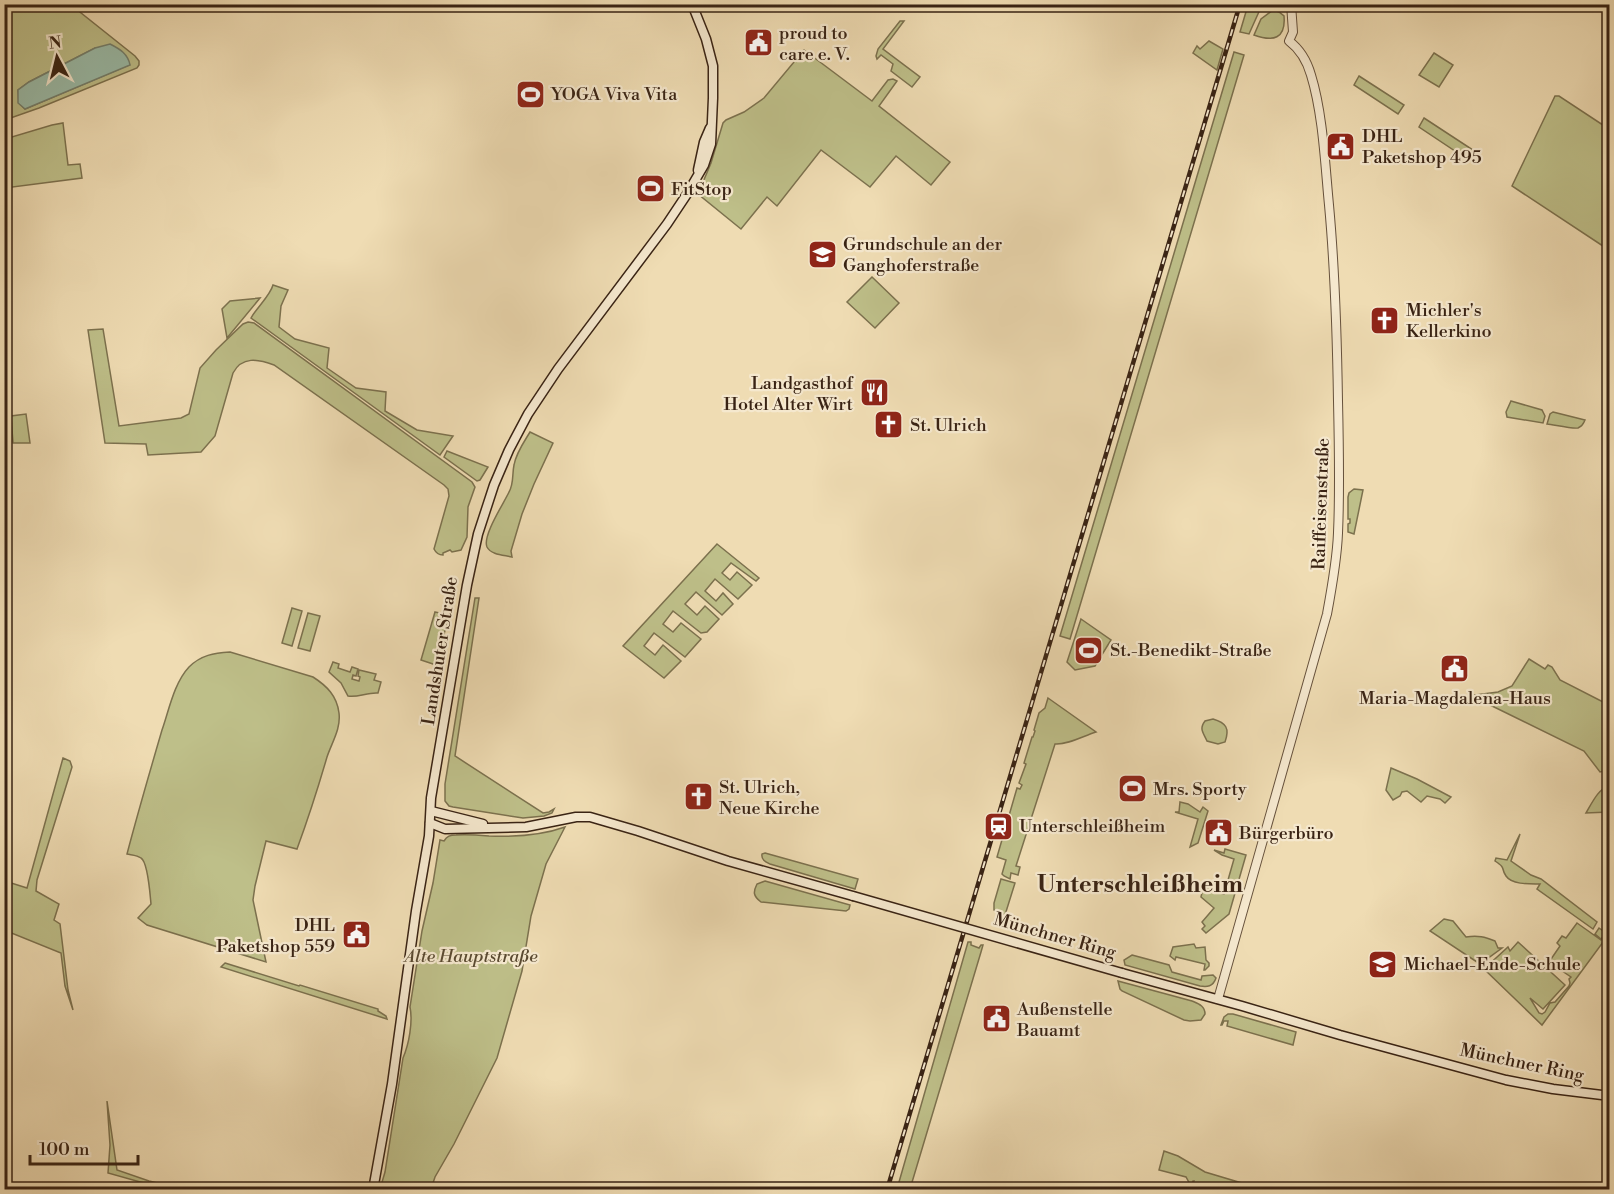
<svg xmlns="http://www.w3.org/2000/svg" width="1614" height="1194" font-family="'Libre Bodoni',serif">
	<style>
		.green { fill: #bebf89; stroke: #7c714e; stroke-width: 1.5; fill-rule: evenodd }
		.water { fill: #9abca9; stroke: #737f6d; stroke-width: 1.5 }
		.lines { fill: none; stroke-linecap: round; stroke-linejoin: round }
		.tertiary-casing { stroke: #66513c; stroke-width: 10 }
		.secondary-casing { stroke: #392314; stroke-width: 11 }
		.tertiary { stroke: #f5e8ce; stroke-width: 8 }
		.secondary { stroke: #f5e8ce; stroke-width: 8 }
		.rail-casing { stroke: #392314; stroke-width: 4.5 }
		.rail { stroke: #f5e8ce; stroke-width: 2; stroke-dasharray: 7; stroke-linecap: butt }
		.secondary-bridge-casing { stroke: #392314; stroke-width: 11; stroke-linecap: butt }
		.secondary-bridge { stroke: #f5e8ce; stroke-width: 8 }
		.labels { text-anchor: middle; dominant-baseline: central; stroke-width: 4.5; stroke-linejoin: round; paint-order: stroke }
		.poi-label { font-size: 18px; fill: #392314; stroke: #f5e8ce; text-anchor: start }
		.street-label { font-size: 18px; fill: #392314; stroke: #f5e8ce }
		.park-label { font-size: 18px; font-style: italic; fill: #5a4a31; stroke: #f5e8ce }
		.district-label { font-size: 24px; font-weight: bold; fill: #392314; stroke: #f5e8ce }
	</style>
	<rect width="100%" height="100%" fill="#efdcb3"/>
	<filter id="stains"><feTurbulence type="fractalNoise" baseFrequency=".00333" numOctaves="4"/><feColorMatrix values="0 0 0 0 .2 0 0 0 0 .09 0 0 0 0 .02 0 0 0 .5 -.17"/></filter>
	<radialGradient id="worn" r=".72"><stop offset=".6" stop-color="#630" stop-opacity="0"/><stop offset="1" stop-color="#630" stop-opacity=".3"/></radialGradient>
	<g class="green">
		<path d="M4,5H71L135,56L139,61V65L137,68L39,108L5,120V116L11,114V101L5,97ZM95,48L129,65L25,109L19,103L18,90L29,82Z"/>
		<path d="M1248,5H1262L1249,34L1240,32Z"/>
		<path d="M1273,10L1279,12L1284,16C1286,39 1273,42 1254,35L1261,19Z"/>
		<path d="M900,21H904L883,49L920,77L912,87L891,71L893,64L881,55L877,59L876,56L878,49Z"/>
		<path d="M1209,41L1223,49L1217,70L1193,53L1197,46L1200,49Z"/>
		<path d="M804,50L872,101L888,80L893,79L897,81L879,106L950,162L931,185L896,156L870,187L821,150L777,206L767,197L741,229L698,194L711,163L723,123L726,120L744,112L764,98Z"/>
		<path d="M1234,52L1244,55L1070,639L1060,636Z"/>
		<path d="M1434,53L1453,65L1439,87L1419,75Z"/>
		<path d="M1359,76L1404,105L1398,114L1354,85Z"/>
		<path d="M1555,96H1559L1609,129V250L1512,186Z"/>
		<path d="M1424,118L1476,152L1470,161L1419,127Z"/>
		<path d="M63,123L68,165L80,164L82,178L5,188V139L52,125Z"/>
		<path d="M872,277L899,303L875,328L847,302Z"/>
		<path d="M273,285L288,290L281,306L279,327L295,339L329,348L327,368L356,388L386,392L385,411L417,430L453,436L440,455L251,318C257,307 270,296 273,285Z"/>
		<path d="M260,298L227,338L222,309L230,301Z"/>
		<path d="M248,322L254,323L472,482L475,487L468,507L467,537L461,550L452,552L450,550L443,553V555C438,555 436,553 434,549L449,496L448,489L444,485L274,365C258,359 242,356 233,373L215,436L201,452L148,455L146,444L105,443L88,330L103,329L119,426L181,418L189,414L200,368L216,350L243,324Z"/>
		<path d="M1511,401L1542,410L1545,416L1543,423L1507,417L1506,412Z"/>
		<path d="M1553,412L1585,420C1583,424 1583,426 1578,428C1572,429 1555,425 1547,424L1550,414Z"/>
		<path d="M26,414L30,443H13L11,416Z"/>
		<path d="M530,432L553,443L534,484L522,514L511,551L512,557C504,555 491,555 487,547C482,536 504,503 509,492C514,484 512,474 514,465C516,453 524,442 530,432Z"/>
		<path d="M447,451L488,467L480,480L477,481L444,457Z"/>
		<path d="M1354,489L1363,490L1354,534L1348,532V524L1350,523V519H1348V497L1349,493Z"/>
		<path d="M717,544L759,578L756,581L731,563L722,573L730,580L737,572L752,585L738,599L715,579L705,591L716,601L723,593L733,604L722,615L696,592L685,604L697,615L705,606L719,619L707,632L701,633L673,611L663,624L673,632L681,623L701,639L685,657L654,633L644,646L655,655L663,645L681,661L664,678L623,646Z"/>
		<path d="M475,598H479L455,756L543,813L549,812L554,809L552,813L544,816L523,818L453,807L449,806L445,801V784Z"/>
		<path d="M292,608L302,611L292,646L282,643Z"/>
		<path d="M435,612L449,615L436,665L421,660Z"/>
		<path d="M308,613L320,616L310,651L298,648Z"/>
		<path d="M1081,619L1111,640L1095,666L1075,670L1067,662Z"/>
		<path d="M230,652L313,677C327,686 337,696 339,713C341,729 332,742 327,757C318,788 308,819 297,849L266,841L255,886L253,900L266,962L147,925L138,918L151,904C150,894 148,862 141,858C137,855 131,855 127,854C138,812 150,771 162,730C169,710 174,683 189,667C201,655 214,653 230,652Z"/>
		<path d="M1529,659L1545,669L1548,665L1552,667L1560,680L1609,705V770L1600,772L1584,751L1486,703L1475,695L1498,692L1512,686Z"/>
		<path d="M333,662L339,664L338,668L350,672L352,667L358,669L356,676L353,675L352,679L359,681L360,677L358,676L359,670L376,674L374,680L381,682L378,693C368,692 357,698 348,696L341,683L329,672Z"/>
		<path d="M1048,698L1096,732C1083,736 1068,745 1055,744L1016,866L1020,867L1018,875L1011,873L1010,879L1004,876L1002,874L1006,860L997,857L1017,788L1020,789L1022,785L1019,783L1026,764L1024,763L1032,737H1033L1035,731L1034,730L1039,713L1045,708Z"/>
		<path d="M1213,719C1226,723 1230,728 1225,742L1218,744L1207,741C1203,732 1199,729 1205,721Z"/>
		<path d="M63,758L70,761L72,767L37,880L36,891L59,904L54,920L60,924L68,990L73,1010L65,986L61,953L4,930L5,881L27,888Z"/>
		<path d="M1391,768L1417,779L1451,797L1445,803L1440,799L1427,796L1421,802L1407,791L1402,792L1400,796L1393,800L1386,790Z"/>
		<path d="M1609,786V812L1586,813C1592,803 1598,789 1609,786Z"/>
		<path d="M1180,802L1188,804L1200,812L1203,807L1208,811L1198,843L1190,847L1198,819L1175,812H1179Z"/>
		<path d="M565,827L546,864L531,916L522,971L497,1058L454,1144L435,1177L431,1189H380L385,1172L403,1058C409,1044 413,1022 410,1007L422,931L433,883L440,840L444,841C447,836 450,835 456,835C467,834 478,835 489,836C515,837 540,836 565,827Z"/>
		<path d="M1520,834L1511,861L1531,875L1541,879L1597,922L1593,929L1537,889L1540,884C1531,884 1512,885 1506,876C1500,867 1507,869 1495,861L1496,858L1507,860Z"/>
		<path d="M1225,849L1246,855L1229,914L1206,933L1202,929L1205,926L1202,922L1214,908L1201,897L1203,888L1224,894L1234,859L1222,855L1214,850L1224,853Z"/>
		<path d="M765,853L858,879L855,889L770,864C766,862 761,860 762,854Z"/>
		<path d="M1001,879L1015,883L1005,915L994,910V903Z"/>
		<path d="M765,881L850,905L849,909L846,911L761,902C753,896 753,892 757,884Z"/>
		<path d="M1444,919L1453,921L1466,937C1478,935 1485,937 1495,941L1498,948H1502L1480,964L1430,931Z"/>
		<path d="M1577,923L1601,940L1606,933L1601,939L1595,934L1599,928L1606,933V929L1609,931V934L1542,1025L1484,969L1508,947L1510,951L1518,942L1565,985L1543,1009L1530,998L1539,1013L1542,1014L1545,1012L1550,1003L1555,1002L1569,986L1570,983L1569,979L1571,977L1549,962L1560,946L1557,943L1562,936L1566,938Z"/>
		<path d="M968,942H971V945L979,948L981,945H983L981,952L910,1189H897Z"/>
		<path d="M1194,944L1196,948L1205,947L1206,960L1209,963V966L1205,970H1204L1205,964L1176,957L1175,960L1170,956L1173,947Z"/>
		<path d="M1132,955L1169,965L1172,972L1201,980L1202,976L1213,975L1216,978C1213,987 1207,987 1200,986L1125,965L1124,960Z"/>
		<path d="M225,963L299,986L300,985L378,1009V1011L386,1016L387,1019L221,967Z"/>
		<path d="M1118,981L1192,1001C1199,1004 1205,1006 1205,1014L1201,1020L1190,1021L1184,1020L1122,991L1120,989Z"/>
		<path d="M1228,1014H1233L1296,1032L1293,1045L1227,1026L1228,1021H1224L1222,1025H1221L1224,1017Z"/>
		<path d="M107,1101L117,1170L149,1181L183,1189H165L108,1173L110,1145Z"/>
		<path d="M1164,1151L1178,1156L1205,1172L1245,1184L1250,1189H1191L1194,1181H1193L1191,1186L1186,1177L1159,1170Z"/>
	</g>
	<path class="water" d="M110,44C120,49 128,54 130,65L25,109L18,103V90L29,82L95,48Z"/>
	<g class="lines">
		<defs>
			<path id="tertiary" d="M1218,999L1327,614C1332,587 1337,560 1338,533C1340,489 1339,445 1338,401C1337,335 1335,270 1329,205C1325,164 1323,114 1311,75C1307,61 1301,50 1289,41L1293,32L1291,4"/>
			<g id="secondary">
				<path d="M698,170L704,142L710,128"/>
				<path d="M431,811L483,824"/>
				<path d="M430,823L445,829L526,827L576,817H590L638,831L728,861L853,896"/>
				<path d="M1122,973L1242,1006L1340,1035L1506,1080L1553,1089L1610,1096"/>
				<path d="M373,1190L392,1084L416,911L429,836L431,798L467,585L478,534L494,485L509,450L528,414L558,369L667,224L687,194L704,165L711,144L713,98V66L706,39L692,4"/>
			</g>
		</defs>
		<use href="#tertiary" class="tertiary-casing"/>
		<use href="#secondary" class="secondary-casing"/>
		<use href="#tertiary" class="tertiary"/>
		<use href="#secondary" class="secondary"/>
		<defs>
			<path id="rail" d="M887,1190L1240,4"/>
		</defs>
		<use href="#rail" class="rail-casing"/>
		<use href="#rail" class="rail"/>
		<defs>
			<path id="secondary-bridge" d="M853,896L1122,973"/>
		</defs>
		<use href="#secondary-bridge" class="secondary-bridge-casing"/>
		<use href="#secondary-bridge" class="secondary-bridge"/>
	</g>
	<defs>
		<symbol id="civic-square" viewBox="-11 -11 22 22"><rect x="-9" y="-9" width="18" height="18" rx="4" fill="#8f2418" stroke="#f5e8ce"/><path d="M-.6-6.5H3V-4.5H.6V-3L4-1V1h2V6H-6V1h2V-1L-.6-3ZM-1.2 2.5V6h2.4V2.5Z" fill="#fff"/></symbol>
		<symbol id="stadium-square" viewBox="-11 -11 22 22"><rect x="-9" y="-9" width="18" height="18" rx="4" fill="#8f2418" stroke="#f5e8ce"/><path d="M0-5a6.5 5 0 1 0 0 10a6.5 5 0 1 0 0-10ZM-3.5-1.8h7v3.6h-7Z" fill="#fff"/></symbol>
		<symbol id="school-square" viewBox="-11 -11 22 22"><rect x="-9" y="-9" width="18" height="18" rx="4" fill="#8f2418" stroke="#f5e8ce"/><path d="M0-5L7-2L0 1L-7-2ZM-4 1L0 2.5L4 1V4Q0 6-4 4Z" fill="#fff"/></symbol>
		<symbol id="church-square" viewBox="-11 -11 22 22"><rect x="-9" y="-9" width="18" height="18" rx="4" fill="#8f2418" stroke="#f5e8ce"/><path d="M-1.2-6h2.4v3.5h3.3v2.4h-3.3V6h-2.4V-.1h-3.3v-2.4h3.3Z" fill="#fff"/></symbol>
		<symbol id="restaurant-square" viewBox="-11 -11 22 22"><rect x="-9" y="-9" width="18" height="18" rx="4" fill="#8f2418" stroke="#f5e8ce"/><path d="M-5-6h1v4h1v-4h1v4h1v-4h1v5L-1.5 .5V6h-2V.5L-5-1ZM5-6V6H3V1.5H1.5Q1.5-4 5-6Z" fill="#fff"/></symbol>
		<symbol id="station-square" viewBox="-11 -11 22 22"><rect x="-9" y="-9" width="18" height="18" rx="4" fill="#8f2418" stroke="#f5e8ce"/><path d="M-3-6H3Q5-6 5-4V2Q5 4 3 4L4.5 6H3L1.5 4h-3L-3 6H-4.5L-3 4Q-5 4-5 2V-4Q-5-6-3-6ZM-3.5-4v3h7v-3ZM-3.5 1v1.5H-2V1ZM2 1v1.5H3.5V1Z" fill="#fff"/></symbol>
	</defs>
	<g fill-rule="evenodd">
		<use href="#civic-square" x="742" y="26" width="33" height="33"/>
		<use href="#stadium-square" x="514" y="78" width="33" height="33"/>
		<use href="#civic-square" x="1324" y="130" width="33" height="33"/>
		<use href="#stadium-square" x="634" y="172" width="33" height="33"/>
		<use href="#school-square" x="806" y="238" width="33" height="33"/>
		<use href="#church-square" x="1368" y="304" width="33" height="33"/>
		<use href="#restaurant-square" x="858" y="376" width="33" height="33"/>
		<use href="#church-square" x="872" y="408" width="33" height="33"/>
		<use href="#stadium-square" x="1072" y="634" width="33" height="33"/>
		<use href="#civic-square" x="1438" y="652" width="33" height="33"/>
		<use href="#stadium-square" x="1116" y="772" width="33" height="33"/>
		<use href="#church-square" x="682" y="780" width="33" height="33"/>
		<use href="#station-square" x="982" y="810" width="33" height="33"/>
		<use href="#civic-square" x="1202" y="816" width="33" height="33"/>
		<use href="#civic-square" x="340" y="918" width="33" height="33"/>
		<use href="#school-square" x="1366" y="948" width="33" height="33"/>
		<use href="#civic-square" x="980" y="1002" width="33" height="33"/>
	</g>
	<g class="labels">
		<g class="poi-label">
			<text x="779" y="33">proud to<tspan x="779" dy="21">care e. V.</tspan></text>
			<text x="551" y="94">YOGA Viva Vita</text>
			<text x="1362" y="136">DHL<tspan x="1362" dy="21">Paketshop 495</tspan></text>
			<text x="671" y="189">FitStop</text>
			<text x="843" y="244">Grundschule an der<tspan x="843" dy="21">Ganghoferstraße</tspan></text>
			<text x="1406" y="310">Michler's<tspan x="1406" dy="21">Kellerkino</tspan></text>
			<text x="853" y="383" text-anchor="end">Landgasthof<tspan x="853" dy="21">Hotel Alter Wirt</tspan></text>
			<text x="910" y="425">St. Ulrich</text>
			<text x="1110" y="650">St.-Benedikt-Straße</text>
			<text x="1455" y="698" text-anchor="middle">Maria-Magdalena-Haus</text>
			<text x="719" y="787">St. Ulrich,<tspan x="719" dy="21">Neue Kirche</tspan></text>
			<text x="1153" y="789">Mrs. Sporty</text>
			<text x="1019" y="826">Unterschleißheim</text>
			<text x="1239" y="833">Bürgerbüro</text>
			<text x="335" y="925" text-anchor="end">DHL<tspan x="335" dy="21">Paketshop 559</tspan></text>
			<text x="1404" y="964">Michael-Ende-Schule</text>
			<text x="1017" y="1009">Außenstelle<tspan x="1017" dy="21">Bauamt</tspan></text>
		</g>
		<g class="street-label">
			<text transform="translate(1321 504) rotate(-88)">Raiffeisenstraße</text>
			<text transform="translate(440 651) rotate(-81)">Landshuter Straße</text>
			<text transform="translate(1055 936) rotate(16)">Münchner Ring</text>
			<text transform="translate(1522 1063) rotate(12)">Münchner Ring</text>
		</g>
		<g class="park-label">
			<text x="471" y="956">Alte Hauptstraße</text>
		</g>
		<g class="district-label">
			<text x="1140" y="885">Unterschleißheim</text>
		</g>
	</g>
	<rect width="1614" height="1194" fill="none" stroke="#efdcb3" stroke-width="24"/>
	<rect x="6" y="6" width="1602" height="1182" fill="none" stroke="#392314" stroke-width="3"/>
	<rect x="12" y="12" width="1590" height="1170" fill="none" stroke="#392314" stroke-width="1.5"/>
	<g transform="translate(57 57) rotate(353)" stroke="#f5e8ce" stroke-width="4.5" paint-order="stroke">
	<path d="M0-4.5L10 22L0 15L-10 22Z" fill="#392314"/>
	<text y="-9" font-size="16" font-weight="bold" text-anchor="middle" fill="#392314">N</text>
	</g>
	<path d="M30 1155v9h108v-9" fill="none" stroke="#392314" stroke-width="3"/>
	<text x="39" y="1155" font-size="18" fill="#392314" stroke="#f5e8ce" stroke-width="4.5" paint-order="stroke">100 m</text>
	<rect width="100%" height="100%" filter="url(#stains)"/>
	<rect width="100%" height="100%" fill="url(#worn)"/>
</svg>
